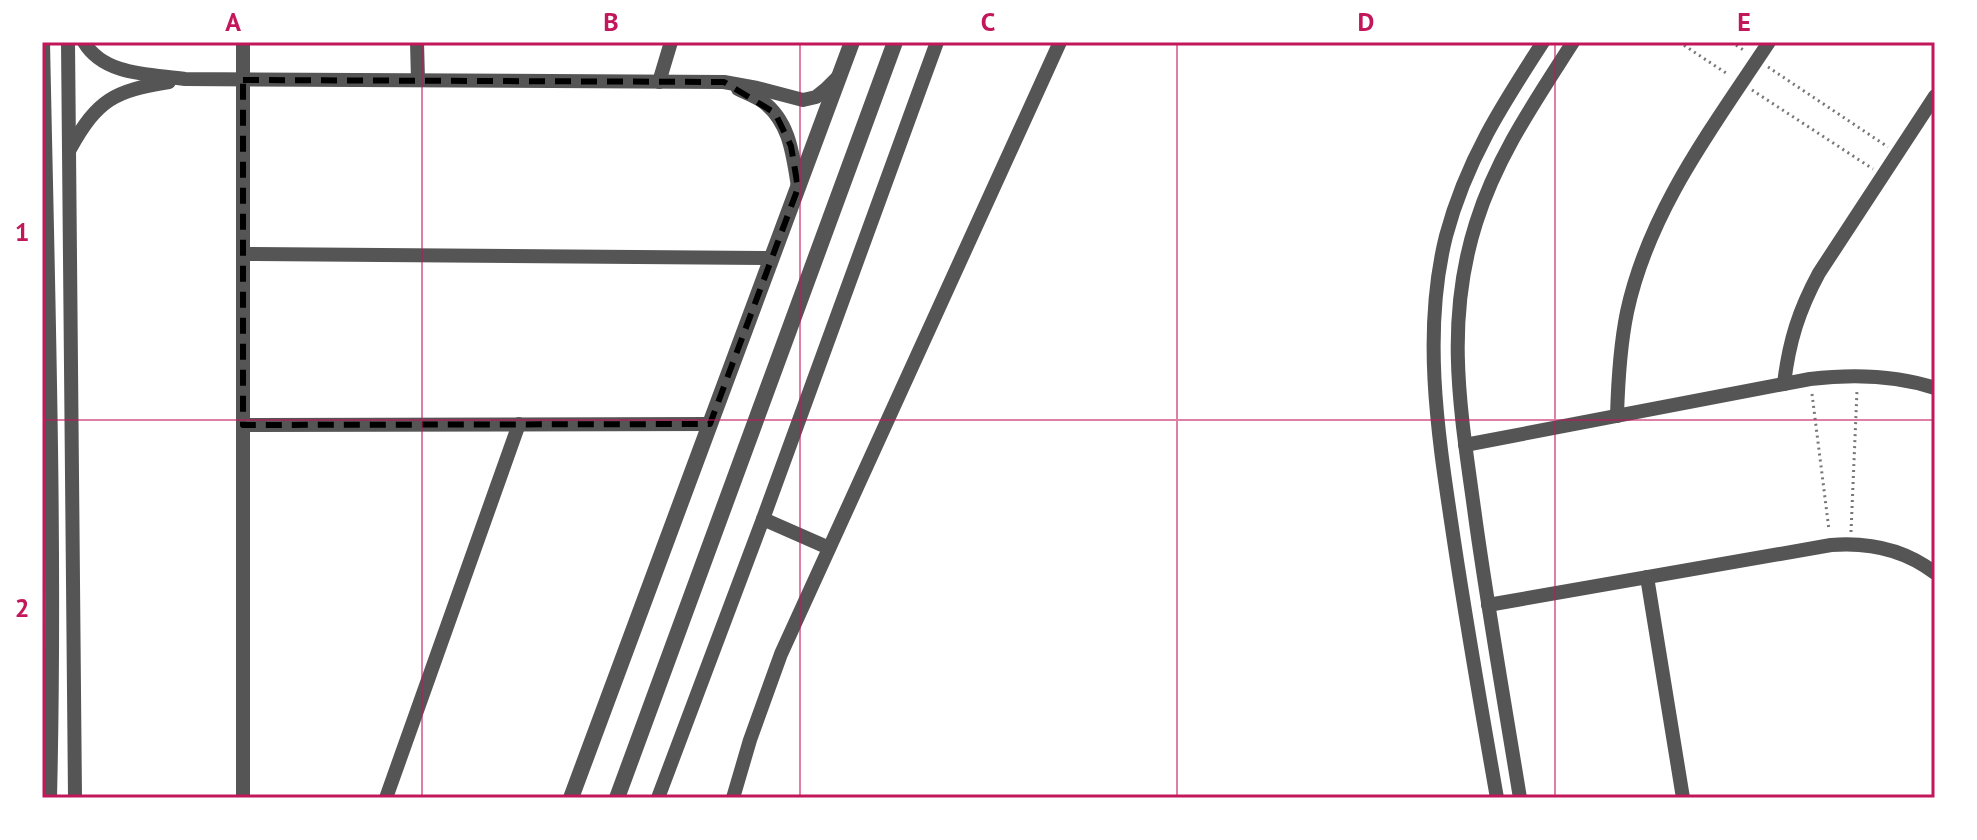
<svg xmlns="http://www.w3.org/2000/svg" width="1977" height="840" font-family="'PT Sans',sans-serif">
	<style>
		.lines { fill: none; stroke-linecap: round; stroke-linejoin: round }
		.path { stroke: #777; stroke-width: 3; stroke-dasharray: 2 4; stroke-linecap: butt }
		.minor { stroke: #555; stroke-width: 14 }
		.tertiary { stroke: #555; stroke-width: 16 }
		.marked { fill: none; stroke: #000; stroke-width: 6; stroke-dasharray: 16 10; stroke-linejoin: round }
		.grid { fill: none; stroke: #c2185b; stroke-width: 2; stroke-opacity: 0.55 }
		.neatline { fill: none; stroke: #c2185b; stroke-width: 3 }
		.grid-label { font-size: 26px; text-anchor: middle; font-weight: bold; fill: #c2185b }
	</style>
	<rect width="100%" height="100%" fill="#fff"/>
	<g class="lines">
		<g class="path">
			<path d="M1679,42L1729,75"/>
			<path d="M1731,42L1745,51"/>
			<path d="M1768,67L1888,147"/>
			<path d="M1752,90L1873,169"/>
			<path d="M1812,394L1829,530"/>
			<path d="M1851,532L1857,391"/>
		</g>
		<g class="minor">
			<path d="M43,42C48,294 56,546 50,798"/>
			<path d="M68,42L75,798"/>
			<path d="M84,42C104,76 151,74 185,79L724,82L757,88L803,100L816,97L826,89L838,77"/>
			<path d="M417,42L418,80"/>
			<path d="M659,82L671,42"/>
			<path d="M738,89C746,93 755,96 762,101C790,121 793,156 798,187"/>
			<path d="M70,149C98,99 114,91 169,82"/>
			<path d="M243,254L772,258"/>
			<path d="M1784,384C1789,341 1799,310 1819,273L1935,96"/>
			<path d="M1617,416C1618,381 1620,346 1627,312C1649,210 1713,127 1769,42"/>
			<path d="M243,425L710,424"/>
			<path d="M1465,445L1810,379C1852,374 1895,375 1935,388"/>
			<path d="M763,519L829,548"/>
			<path d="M1647,577L1683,798"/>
			<path d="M1488,605L1831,545C1869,542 1904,549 1935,573"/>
			<path d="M243,798V42"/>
			<path d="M386,798L519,424"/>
			<path d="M658,798L763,519L937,42"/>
			<path d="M733,798L750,740L781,654L1060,42"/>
			<path d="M1497,798C1482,713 1467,627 1454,541C1439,440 1421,336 1446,236C1466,161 1502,105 1543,42"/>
			<path d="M1520,798C1505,706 1489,615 1476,523C1462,418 1443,327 1476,223C1497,156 1536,100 1573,42"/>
		</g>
		<g class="tertiary">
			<path d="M571,798L852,42"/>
			<path d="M617,798L895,42"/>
		</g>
	</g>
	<path class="marked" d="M243,80L724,82L775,113L791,146L798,188L710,424L243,425Z"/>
	<path class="grid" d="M422,42V798M800,42V798M1177,42V798M1555,42V798M42,420H1935"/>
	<rect width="1977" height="840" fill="none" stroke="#ffffff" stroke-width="88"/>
	<rect x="44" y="44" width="1889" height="752" class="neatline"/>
	<g class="grid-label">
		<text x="233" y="31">A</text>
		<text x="611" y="31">B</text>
		<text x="988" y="31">C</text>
		<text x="1366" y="31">D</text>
		<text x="1744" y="31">E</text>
		<text x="22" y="241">1</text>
		<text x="22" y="617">2</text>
	</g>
</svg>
